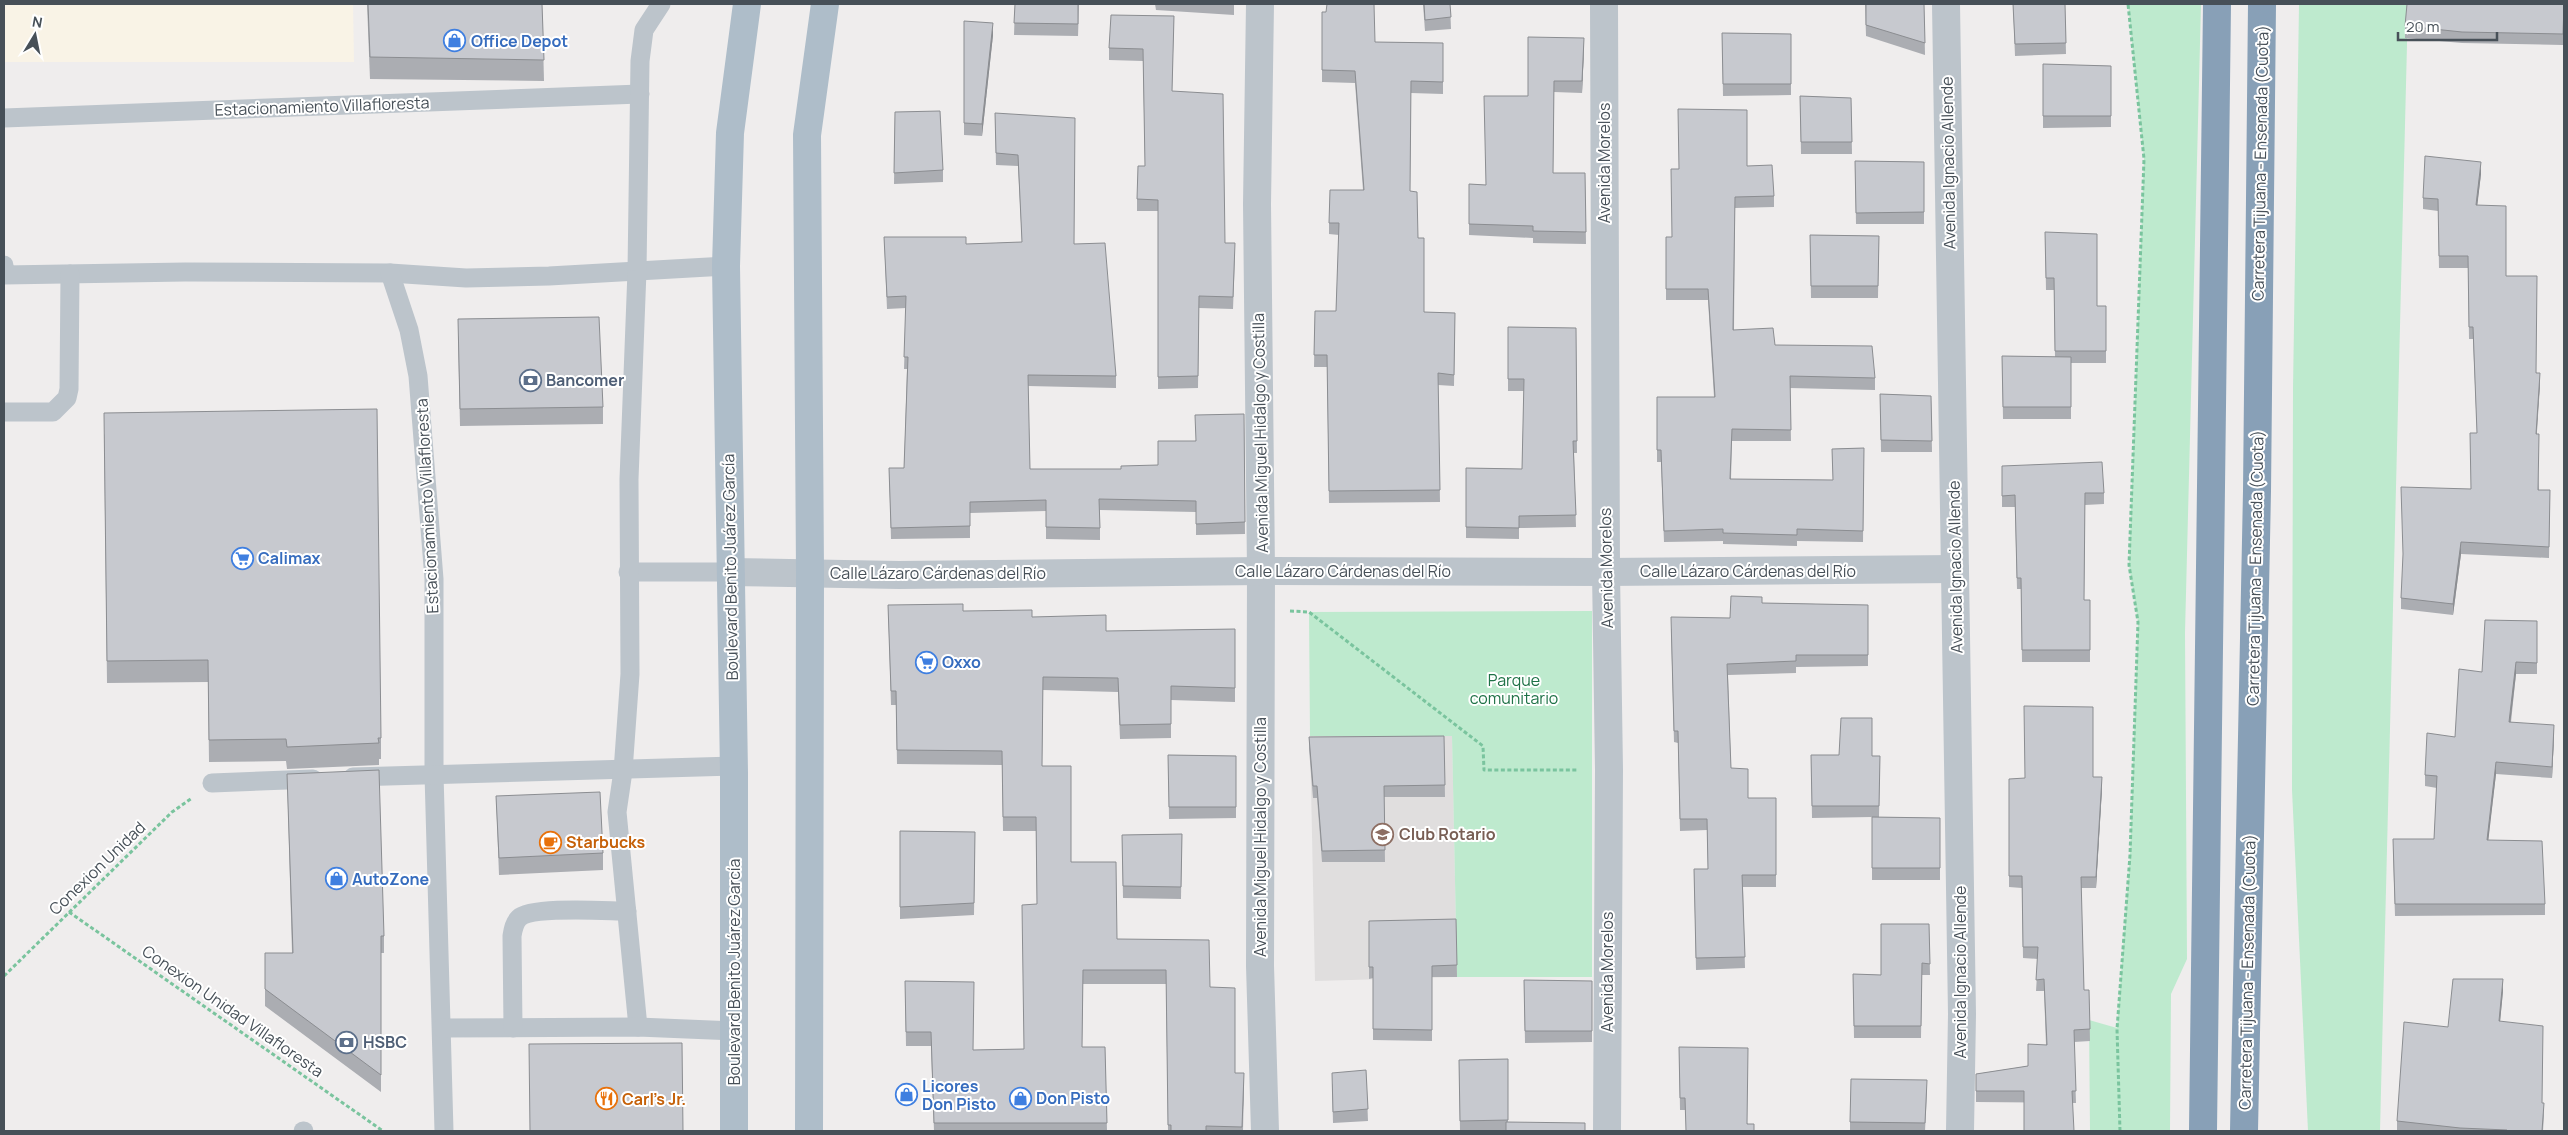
<svg xmlns="http://www.w3.org/2000/svg" width="2568" height="1135" font-family="Manrope,sans-serif">
	<style>
		.commercial { fill: #f9f3e6 }
		.education { fill: #e0dede }
		.green { fill: #beeace }
		.lines { fill: none; stroke-linecap: round; stroke-linejoin: round }
		.path { stroke: #7ac49e; stroke-width: 3; stroke-dasharray: 4 2.5; stroke-linecap: butt }
		.service { stroke: #bcc4cb; stroke-width: 19 }
		.minor { stroke: #bcc4cb; stroke-width: 28 }
		.primary { stroke: #aebdc9; stroke-width: 28 }
		.motorway { stroke: #88a0b7; stroke-width: 28 }
		.wall { fill: #abadb2 }
		.shaded-wall { fill: #8b8d91 }
		.building { fill: #c7c9cf; stroke: #8b8d91 }
		.labels { text-anchor: middle; dominant-baseline: central; stroke-width: 4; stroke-linejoin: round; paint-order: stroke }
		.shop-label { font-size: 16px; font-weight: bold; fill: #366cbe; stroke: #fff; text-anchor: start }
		.street-label { font-size: 16px; fill: #475058; stroke: #fff }
		.service-label { font-size: 16px; font-weight: bold; fill: #4e5e75; stroke: #fff; text-anchor: start }
		.park-label { font-size: 16px; fill: #1f7247; stroke: #fff }
		.education-label { font-size: 16px; font-weight: bold; fill: #785e54; stroke: #fff; text-anchor: start }
		.food-label { font-size: 16px; font-weight: bold; fill: #c56008; stroke: #fff; text-anchor: start }
	</style>
	<rect width="100%" height="100%" fill="#efeded"/>
	<path class="commercial" d="M4,4H353L354,62H4Z"/>
	<path class="education" d="M1452,735L1457,977L1315,981L1310,736Z"/>
	<g class="green">
		<path d="M2128,4H2201L2185,633L2187,959L2171,994L2170,1131H2090L2089,1020L2117,1028L2130,855L2138,622L2129,565L2144,159Z"/>
		<path d="M2299,4H2408L2380,1131H2308L2292,790L2293,388Z"/>
		<path d="M1592,611V977H1457L1452,736H1310L1309,612Z"/>
	</g>
	<g class="lines">
		<g class="path">
			<path d="M1290,611L1309,612L1483,746L1484,770H1578"/>
			<path d="M69,912L383,1131"/>
			<path d="M4,976L172,812L192,798"/>
			<path d="M2120,1131L2117,1029L2130,855L2138,622L2129,565L2144,159L2128,4"/>
		</g>
		<g class="service">
			<path d="M4,118L640,94"/>
			<path d="M4,265V275L185,272L390,273L466,278L549,276L726,266"/>
			<path d="M390,273L409,330L418,376L434,579V774L444,1131"/>
			<path d="M4,412H53L67,398L69,389L70,274"/>
			<path d="M628,572H730"/>
			<path d="M353,777L734,766"/>
			<path d="M212,783L313,779"/>
			<path d="M638,1027L617,812L623,771L630,674L629,479L637,271L640,61L644,30L661,4"/>
			<path d="M442,1028L638,1027L735,1031"/>
			<path d="M513,1028L512,936C513,930 514,923 519,918C531,906 607,911 627,911"/>
			<path d="M303,1131H304"/>
		</g>
		<g class="minor">
			<path d="M1260,4L1257,204L1261,571L1260,966L1265,1131"/>
			<path d="M1604,4L1606,572L1609,770L1607,1131"/>
			<path d="M1946,4L1962,1014L1960,1131"/>
			<path d="M730,572L899,575L1261,571L1606,572L1955,569"/>
		</g>
		<g class="primary">
			<path d="M734,1131V773L726,266L730,133L747,4"/>
			<path d="M809,1131L810,572L807,135L825,4"/>
		</g>
		<g class="motorway">
			<path d="M2203,1131L2217,4"/>
			<path d="M2244,1131L2257,491L2262,4"/>
		</g>
	</g>
	<g class="wall">
		<path d="M367,4H542L544,81L370,79Z"/>
		<path d="M1015,4H1079L1078,36L1014,35Z"/>
		<path d="M1155,4H1234V15L1156,10Z"/>
		<path d="M1423,4H1450L1451,29L1425,31Z"/>
		<path d="M1865,4H1924L1925,55L1866,36Z"/>
		<path d="M2013,4H2065L2066,54L2015,56Z"/>
		<path d="M2564,4L2563,45L2462,43L2405,38V26Z"/>
		<path d="M1322,12H1326L1375,42L1443,43V94L1411,93L1410,191L1418,238L1424,312L1455,313L1454,386L1438,385L1440,502L1329,503L1327,367H1314L1315,311H1336L1339,235L1329,234V223L1363,190L1355,83L1322,82Z"/>
		<path d="M1174,16L1172,91L1225,243L1235,255L1233,309L1199,308L1198,388L1158,389V211H1137V199L1145,166L1143,61L1109,60V48Z"/>
		<path d="M964,21L993,35L982,136L964,135Z"/>
		<path d="M1722,33L1791,34V95L1723,96Z"/>
		<path d="M1584,49L1582,93L1554,92L1553,173H1585L1586,244L1533,243V238L1469,235V184L1486,185L1528,96Z"/>
		<path d="M2043,64L2111,66V127L2043,128Z"/>
		<path d="M1800,96L1851,98L1852,154H1801Z"/>
		<path d="M895,112L943,170V182L894,184Z"/>
		<path d="M995,113L1074,244L1116,376V388L1028,386L1030,469H1121L1158,465L1195,441L1244,414L1245,534L1196,535V512L1100,510V540L1046,539V511L970,513V538L891,539L889,468H904L907,369H904L906,308L887,309L884,237L966,244L1022,242L1018,166L996,165Z"/>
		<path d="M1855,161L1924,162V224H1856Z"/>
		<path d="M1747,166L1774,196V207L1735,208L1734,330L1775,345L1875,378V390L1790,388L1791,441H1732L1731,479L1833,480L1832,449L1864,448L1863,542L1797,541V546L1723,544V541L1664,542L1661,462H1657V397H1714L1708,300H1666V237H1672Z"/>
		<path d="M2481,174L2477,205L2506,276L2540,384L2536,434L2539,490H2550L2549,558L2461,554L2453,615L2401,609V598L2471,489L2477,433L2473,339H2469L2468,268H2439L2438,211L2423,209V198Z"/>
		<path d="M2045,232L2097,306H2106V363H2071V419H2003L2002,356L2055,357L2054,290H2046Z"/>
		<path d="M1810,235L1879,236L1878,298H1811Z"/>
		<path d="M1508,327L1576,328L1577,453H1574L1576,527L1519,528V539L1466,538V468L1522,469L1524,391H1508Z"/>
		<path d="M458,336L603,407V424L460,426Z"/>
		<path d="M1880,394L1931,396L1932,452H1881Z"/>
		<path d="M104,434L381,738V759H379V765L287,769L286,761L209,762L208,682L107,683Z"/>
		<path d="M2002,466L2104,493V504L2085,505L2084,600H2090V662H2022L2021,589H2017L2015,507H2002Z"/>
		<path d="M1762,603L1868,605V666L1796,667V673L1728,675L1731,768L1748,798H1776V887H1743L1745,968L1696,970L1694,869H1708L1707,830L1680,831L1678,743L1674,742L1671,629L1730,618Z"/>
		<path d="M888,605L1032,617L1106,631L1235,629V702L1171,700V738L1120,739L1118,692L1043,690L1042,766L1071,862L1117,939L1210,987L1235,1073L1244,1087L1243,1131H1168L1166,984H1083L1082,1047H1105L1107,1131H934L931,1046H906L905,981L973,1050L1024,1049L1037,904L1036,831H1003L1002,765L897,764L896,705H891Z"/>
		<path d="M2537,621V674H2516L2511,722L2554,737L2552,778L2496,774L2488,840L2545,904V915L2395,916L2393,850L2434,839L2437,788L2425,786V775L2455,737L2482,672Z"/>
		<path d="M1444,736L1445,797H1384L1385,862H1322L1317,798H1313L1309,749V737Z"/>
		<path d="M1168,755L1236,756V818L1169,819Z"/>
		<path d="M1811,755L1880,756L1879,817L1940,818V880H1872V817L1812,818Z"/>
		<path d="M287,774L384,936V953H381V1092L265,1006V953H292Z"/>
		<path d="M2093,777L2102,789L2096,888H2081L2084,990H2089L2090,1041L2074,1042L2076,1103L1976,1102V1074L2028,1066L2046,1045L2044,991H2036L2038,959L2023,958L2022,888L2009,887V876Z"/>
		<path d="M496,796L603,853V870L499,875Z"/>
		<path d="M900,831L975,832L974,915L900,919Z"/>
		<path d="M1182,834L1181,899L1123,898L1122,835Z"/>
		<path d="M1456,919L1457,977H1432V1041L1373,1040V978L1369,979V921Z"/>
		<path d="M1929,924L1930,975H1922L1921,1038H1854L1853,974L1881,975Z"/>
		<path d="M1524,980L1592,981V1042L1525,1043Z"/>
		<path d="M2503,991L2500,1021L2542,1103L2544,1115L2543,1131H2397V1121L2448,1027Z"/>
		<path d="M1679,1047L1748,1124L1685,1110H1680Z"/>
		<path d="M1508,1059V1122L1585,1131H1460L1459,1060Z"/>
		<path d="M1366,1070L1368,1121L1333,1123L1332,1084Z"/>
		<path d="M1927,1092L1925,1131H1850V1122Z"/>
	</g>
	<g class="shaded-wall">
		<path d="M993,23V35L982,136V124Z"/>
		<path d="M1584,38V49L1582,93V81Z"/>
		<path d="M2481,162V174L2476,217V205Z"/>
		<path d="M2540,373V384L2536,446V434Z"/>
		<path d="M2461,542V554L2453,615V604Z"/>
		<path d="M2516,662V674L2509,733V722Z"/>
		<path d="M2554,725V737L2552,778V767Z"/>
		<path d="M2496,762V774L2487,852V840Z"/>
		<path d="M2102,777V789L2096,888V877Z"/>
		<path d="M2503,979V991L2499,1033V1021Z"/>
		<path d="M1244,1073V1087L1242,1131Z"/>
	</g>
	<g class="building">
		<path d="M368,4H542L544,60L370,57Z"/>
		<path d="M1015,4H1078V24L1014,23Z"/>
		<path d="M1327,4H1374L1375,42L1443,43V82L1411,81L1410,191L1417,192L1418,238H1424V312L1455,313L1454,375L1438,373L1440,490L1329,491L1327,355H1314L1315,311H1336L1339,223H1329L1330,190H1364L1355,71L1322,70V12H1326Z"/>
		<path d="M1424,4H1450L1451,17L1425,20Z"/>
		<path d="M1866,4H1924L1925,43L1866,25Z"/>
		<path d="M2013,4H2065L2066,43L2015,44Z"/>
		<path d="M2407,4H2564L2563,34L2462,32L2405,26Z"/>
		<path d="M1111,15L1174,16L1172,91L1223,94L1225,243H1235L1233,297L1199,296L1198,376L1158,377V200L1137,199L1138,166H1145L1143,49L1109,48Z"/>
		<path d="M964,21L993,23L982,124L964,123Z"/>
		<path d="M1722,33L1791,34V84H1723Z"/>
		<path d="M1528,37L1584,38L1582,81H1554L1553,173H1585L1586,232L1533,231V226L1469,224V184L1486,185L1484,96H1528Z"/>
		<path d="M2043,64L2111,66V116H2043Z"/>
		<path d="M1800,96L1851,98L1852,142H1801Z"/>
		<path d="M1678,109L1747,110V166L1772,165L1774,196L1735,197L1733,330L1773,328L1775,345L1872,346L1875,378L1790,376L1791,430L1732,429L1730,479L1833,480L1832,449L1864,448L1863,531L1797,529V535L1723,533V529L1664,531L1661,450H1657V397H1715L1708,289H1666V237H1672L1671,169H1679Z"/>
		<path d="M940,111L943,170L894,173L895,112Z"/>
		<path d="M995,113L1075,118L1074,244L1105,243L1116,376L1028,375L1030,469H1121V466L1158,465V441H1196L1195,415L1244,414L1245,522L1196,524V501L1099,499L1100,528L1046,527V500L970,502V526L891,528L889,468H904L908,357H904L906,296L887,297L884,237H966V244L1022,242L1018,155L996,153Z"/>
		<path d="M2425,156L2481,162L2476,205L2506,206V276H2537L2536,373H2540L2536,434H2539L2538,490H2550L2549,547L2461,542L2453,604L2401,598L2403,554L2401,487L2471,489L2470,433H2477L2473,327H2469L2468,256H2439L2438,199L2423,198Z"/>
		<path d="M1855,161L1924,162V212L1856,213Z"/>
		<path d="M2045,232L2097,234V306H2106V351H2055L2054,278H2046Z"/>
		<path d="M1810,235L1879,236L1878,286H1811Z"/>
		<path d="M599,317L603,407L460,409L458,319Z"/>
		<path d="M1508,327L1576,328L1577,441H1573L1576,515L1519,516V528L1466,527V468L1522,469L1524,379H1508Z"/>
		<path d="M2002,356L2071,357V407H2003Z"/>
		<path d="M1880,394L1931,396L1932,441L1881,440Z"/>
		<path d="M377,409L381,738H378L379,743L287,747L286,739L209,740L208,660L107,661L104,413Z"/>
		<path d="M2102,462L2104,493H2085L2084,600H2090V650H2022L2021,578H2017L2015,495L2002,496V466Z"/>
		<path d="M1731,596L1762,597V603L1868,605V655H1796V661L1727,664L1731,768L1748,769V798H1776V875H1742L1745,957L1696,958L1694,869H1708L1707,819H1680L1678,731H1674L1671,617L1730,618Z"/>
		<path d="M963,604V611L1032,610V617L1106,615V631L1235,629V688L1171,686V724L1120,725L1118,678L1043,677L1042,766H1071V862H1116L1117,939L1209,940L1210,987L1235,988V1073H1244L1242,1127L1206,1126V1131H1171V1125H1168L1166,970H1083L1082,1047H1105L1107,1123H934L931,1032H906L905,981L974,982L973,1050L1024,1049L1022,905L1037,904L1036,817H1003L1002,751L897,750L896,691H891L888,605Z"/>
		<path d="M2485,620L2537,621V663L2516,662L2509,722L2554,725L2552,767L2496,762L2487,840L2542,841L2545,904H2395L2393,839H2434L2437,776L2425,775L2427,733L2455,737L2459,669L2482,672Z"/>
		<path d="M2024,706L2093,707V777H2102L2096,877H2081L2084,990H2089L2090,1029L2074,1030L2076,1091H2072L2074,1131H2024V1091H1976V1074L2028,1066V1044L2047,1045L2044,979L2036,980L2038,947H2023L2022,876H2009V779L2025,778Z"/>
		<path d="M1841,718H1872V756H1880L1879,806H1812L1811,755H1839Z"/>
		<path d="M1444,736L1445,785L1384,786L1385,850L1322,851L1317,786H1313L1309,737Z"/>
		<path d="M1168,755L1236,756V807H1169Z"/>
		<path d="M379,770L384,936H381V1075L265,989V953H293L287,774Z"/>
		<path d="M600,792L603,853L499,858L496,796Z"/>
		<path d="M1872,817L1940,818V868H1872Z"/>
		<path d="M900,831L975,832L974,903L900,907Z"/>
		<path d="M1182,834L1181,887L1123,886L1122,835Z"/>
		<path d="M1456,919L1457,965L1432,966V1030L1373,1029V967H1369V921Z"/>
		<path d="M1881,924H1929L1930,964L1922,963L1921,1026H1854L1853,974L1881,975Z"/>
		<path d="M2453,979H2503L2499,1021L2543,1026L2542,1103H2544L2542,1131H2507V1130L2460,1128L2397,1121L2404,1022L2448,1027Z"/>
		<path d="M1524,980L1592,981V1031H1525Z"/>
		<path d="M682,1043L683,1131H530L529,1044Z"/>
		<path d="M1679,1047L1748,1048L1747,1124H1754V1131H1686L1685,1098H1680Z"/>
		<path d="M1508,1059V1120L1460,1121L1459,1060Z"/>
		<path d="M1366,1070L1368,1109L1333,1112L1332,1073Z"/>
		<path d="M1851,1079L1927,1080L1925,1123L1850,1122Z"/>
		<path d="M1506,1122L1585,1123V1131H1506Z"/>
	</g>
	<defs>
		<symbol id="shop-ring" viewBox="-11 -11 22 22"><circle r="9.5" fill="#fff" stroke="#3f7fe0" stroke-width="1.5"/><path d="M-5-2.5h2.3a2.7 3.5 0 0 1 5.4 0H5L5.5 6h-11ZM-1.5-2.5h3a1.5 2.3 0 0 0-3 0Z" fill="#3f7fe0"/></symbol>
		<symbol id="bank-ring" viewBox="-11 -11 22 22"><circle r="9.5" fill="#fff" stroke="#5c6f8a" stroke-width="1.5"/><path d="M-6-4H6V4H-6ZM0-2.3a2.3 2.3 0 1 0 0 4.6a2.3 2.3 0 1 0 0-4.6Z" fill="#5c6f8a"/></symbol>
		<symbol id="supermarket-ring" viewBox="-11 -11 22 22"><circle r="9.5" fill="#fff" stroke="#3f7fe0" stroke-width="1.5"/><path d="M-6-5.5h2.5l.6 2H6L4.5 2H-2.5L-4.4-4H-6ZM-1.5 3.2a1.3 1.3 0 1 0 .1 0ZM3 3.2a1.3 1.3 0 1 0 .1 0Z" fill="#3f7fe0"/></symbol>
		<symbol id="school-ring" viewBox="-11 -11 22 22"><circle r="9.5" fill="#fff" stroke="#8d6e63" stroke-width="1.5"/><path d="M0-5L7-2L0 1L-7-2ZM-4 1L0 2.5L4 1V4Q0 6-4 4Z" fill="#8d6e63"/></symbol>
		<symbol id="cafe-ring" viewBox="-11 -11 22 22"><circle r="9.5" fill="#fff" stroke="#e8710a" stroke-width="1.5"/><path d="M-5.5-4.5H6V0H3Q3 3.5 0 3.5H-2.5Q-5.5 3.5-5.5 0ZM3-3.2v2h1.7v-2ZM-6 4.5H4V6H-6Z" fill="#e8710a"/></symbol>
		<symbol id="restaurant-ring" viewBox="-11 -11 22 22"><circle r="9.5" fill="#fff" stroke="#e8710a" stroke-width="1.5"/><path d="M-5-6h1v4h1v-4h1v4h1v-4h1v5L-1.5 .5V6h-2V.5L-5-1ZM5-6V6H3V1.5H1.5Q1.5-4 5-6Z" fill="#e8710a"/></symbol>
	</defs>
	<g fill-rule="evenodd">
		<use href="#shop-ring" x="442" y="28" width="25" height="25"/>
		<use href="#bank-ring" x="518" y="368" width="25" height="25"/>
		<use href="#supermarket-ring" x="230" y="546" width="25" height="25"/>
		<use href="#supermarket-ring" x="914" y="650" width="25" height="25"/>
		<use href="#school-ring" x="1370" y="822" width="25" height="25"/>
		<use href="#cafe-ring" x="538" y="830" width="25" height="25"/>
		<use href="#shop-ring" x="324" y="866" width="25" height="25"/>
		<use href="#bank-ring" x="334" y="1030" width="25" height="25"/>
		<use href="#shop-ring" x="894" y="1082" width="25" height="25"/>
		<use href="#shop-ring" x="1008" y="1086" width="25" height="25"/>
		<use href="#restaurant-ring" x="594" y="1086" width="25" height="25"/>
	</g>
	<g class="labels">
		<g class="shop-label">
			<text x="471" y="41">Office Depot</text>
			<text x="258" y="558">Calimax</text>
			<text x="942" y="662">Oxxo</text>
			<text x="352" y="879">AutoZone</text>
			<text x="922" y="1086">Licores<tspan x="922" dy="18">Don Pisto</tspan></text>
			<text x="1036" y="1098">Don Pisto</text>
		</g>
		<g class="street-label">
			<text transform="translate(322 106) rotate(-2)">Estacionamiento Villafloresta</text>
			<text transform="translate(1604 163) rotate(-90)">Avenida Morelos</text>
			<text transform="translate(1948 163) rotate(-91)">Avenida Ignacio Allende</text>
			<text transform="translate(2260 163) rotate(-89)">Carretera Tijuana - Ensenada (Cuota)</text>
			<text transform="translate(1260 433) rotate(-91)">Avenida Miguel Hidalgo y Costilla</text>
			<text transform="translate(427 506) rotate(-93)">Estacionamiento Villafloresta</text>
			<text transform="translate(730 567) rotate(-91)">Boulevard Benito Juárez García</text>
			<text transform="translate(1955 567) rotate(-91)">Avenida Ignacio Allende</text>
			<text transform="translate(1606 568) rotate(-91)">Avenida Morelos</text>
			<text transform="translate(2255 568) rotate(-89)">Carretera Tijuana - Ensenada (Cuota)</text>
			<text x="1343" y="571">Calle Lázaro Cárdenas del Río</text>
			<text x="1748" y="571">Calle Lázaro Cárdenas del Río</text>
			<text x="938" y="573">Calle Lázaro Cárdenas del Río</text>
			<text transform="translate(1260 837) rotate(-90)">Avenida Miguel Hidalgo y Costilla</text>
			<text transform="translate(97 868) rotate(-44)">Conexion Unidad</text>
			<text transform="translate(734 972) rotate(-90)">Boulevard Benito Juárez García</text>
			<text transform="translate(1607 972) rotate(-90)">Avenida Morelos</text>
			<text transform="translate(1960 972) rotate(-90)">Avenida Ignacio Allende</text>
			<text transform="translate(2247 972) rotate(-89)">Carretera Tijuana - Ensenada (Cuota)</text>
			<text transform="translate(233 1011) rotate(35)">Conexion Unidad Villafloresta</text>
		</g>
		<g class="service-label">
			<text x="546" y="380">Bancomer</text>
			<text x="363" y="1042">HSBC</text>
		</g>
		<g class="park-label">
			<text x="1514" y="680">Parque<tspan x="1514" dy="18">comunitario</tspan></text>
		</g>
		<g class="education-label">
			<text x="1399" y="834">Club Rotario</text>
		</g>
		<g class="food-label">
			<text x="566" y="842">Starbucks</text>
			<text x="622" y="1099">Carl's Jr.</text>
		</g>
	</g>
	<rect width="2568" height="1135" fill="none" stroke="#475058" stroke-width="10"/>
	<g transform="translate(35 35) rotate(10)" stroke="#ffffff" stroke-width="4" paint-order="stroke">
	<path d="M0-4L9 19L0 12L-9 19Z" fill="#475058"/>
	<text y="-8" font-size="14" font-weight="bold" text-anchor="middle" fill="#475058">N</text>
	</g>
	<path d="M2398 32v8h99v-8" fill="none" stroke="#475058" stroke-width="2.5"/>
	<text x="2406" y="32" font-size="15" fill="#475058" stroke="#ffffff" stroke-width="4" paint-order="stroke">20 m</text>
</svg>
